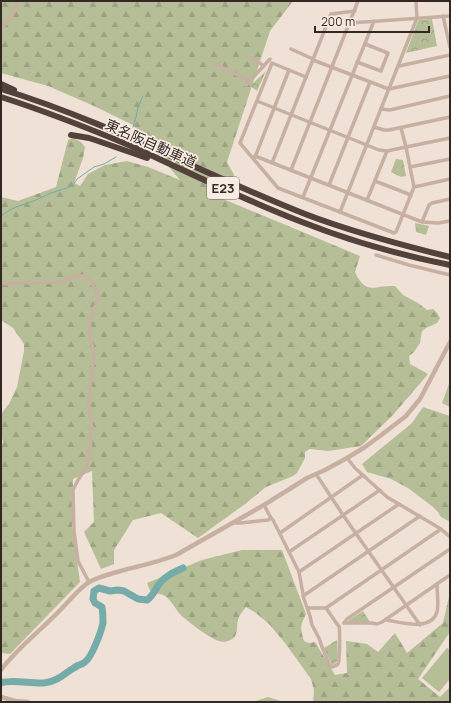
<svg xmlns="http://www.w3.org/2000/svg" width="451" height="703" font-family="Manrope,'Noto Sans JP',sans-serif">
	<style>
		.forest { fill: url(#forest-firs) }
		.park { fill: url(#park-crowns) }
		.pitch { fill: #b5be96 }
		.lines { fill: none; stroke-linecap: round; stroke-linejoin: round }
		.stream { stroke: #75acaa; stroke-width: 1 }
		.river { stroke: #75acaa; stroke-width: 7 }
		.minor { stroke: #c7b0a2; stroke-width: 3.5 }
		.tertiary { stroke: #c7b0a2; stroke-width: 4.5 }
		.motorway { stroke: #53413c; stroke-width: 6 }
		.labels { text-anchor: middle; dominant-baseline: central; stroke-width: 3.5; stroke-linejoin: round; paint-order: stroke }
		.shield { fill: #f8ece2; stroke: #6d635e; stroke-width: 1 }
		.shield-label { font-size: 13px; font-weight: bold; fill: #322825 }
		.street-label { font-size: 14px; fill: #322825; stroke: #f8ece2 }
	</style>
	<defs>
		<pattern id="forest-firs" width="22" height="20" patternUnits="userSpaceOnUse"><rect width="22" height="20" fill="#b5be96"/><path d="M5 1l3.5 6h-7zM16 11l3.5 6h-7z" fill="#9ca381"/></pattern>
		<pattern id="park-crowns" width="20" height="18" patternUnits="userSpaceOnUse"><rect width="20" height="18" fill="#b5be96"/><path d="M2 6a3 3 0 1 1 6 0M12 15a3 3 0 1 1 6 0" fill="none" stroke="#9ca381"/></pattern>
	</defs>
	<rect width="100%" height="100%" fill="#f0e1d6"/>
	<g class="forest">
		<path d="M1,1H293L270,31L227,162L234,175L228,184L216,196L360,256L355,272C366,296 374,285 395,286L403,295L418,303L427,310L433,309L437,313L440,318L437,323L426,328L422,331L420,343L414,352L409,356L410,364L428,374L393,415L361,446L328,451L310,449L305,452V458L297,473L293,476L266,487L245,504L198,538L161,513L133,520L114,550V564L101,569L84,532L94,522L92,471L73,479L72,526L80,582L10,654L1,653V449L3,442L1,434V414L9,404L17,387L24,351V344L20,338L13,328L1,320V197L18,201L56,187L68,140L73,138L81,142L85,147L83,158L74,183L80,186L88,174L105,165L127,161L148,167L180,180L133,125L94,106L48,86L1,73Z"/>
		<path d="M423,407L450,416V522L441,517L438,512L433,507L408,488L391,479L367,472L362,464L412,423Z"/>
		<path d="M242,550H282L306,614C300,626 300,627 304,641L309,643L315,642L335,675L347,673L346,641L367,644L378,652L395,633L407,653L443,623L450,592V632L418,679L440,697L450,687V702H313L314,690L311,679L285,643L270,625L256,613L246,607C243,611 239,615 238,620C236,628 239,638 228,641C226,642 221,642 219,641C212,640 184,619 179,613C175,608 171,600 165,596C156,590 152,599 147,583L202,560Z"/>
		<path d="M268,697L284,702H252Z"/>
	</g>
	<g class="park">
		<path d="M432,19L437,46L406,53L418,21L420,20Z"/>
		<path d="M266,71L257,91L250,86Z"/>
		<path d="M396,159L403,160L406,176L401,177L391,172Z"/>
		<path d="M415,223L429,226L426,235L416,232Z"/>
		<path d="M363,611L370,622H349V620Z"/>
		<path d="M337,640L338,657L336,663L332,665L324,648Z"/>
	</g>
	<g class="pitch">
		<path d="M450,381V407L442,403Z"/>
		<path d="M447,648L450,650V679L439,692L422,678Z"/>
	</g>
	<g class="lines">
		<g class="stream">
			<path d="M133,127L136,117L138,107L143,96"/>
			<path d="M1,216L8,211L16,207L31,202L51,193L67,188L73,185L77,179L94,167L104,164L116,157"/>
		</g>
		<path class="river" d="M1,683C10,679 32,684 44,683C54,682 61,677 69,671C72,669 74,668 77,666C79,665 83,664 85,662C92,657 101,632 103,623C103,618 103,613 102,607L95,603L93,599L94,591L99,588L110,591L118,590L124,591L138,599L147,600C153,596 155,590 159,584C165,576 174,572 183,568"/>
		<g class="minor">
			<path d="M443,16L450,47"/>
			<path d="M350,23L450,16"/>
			<path d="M1,28C7,23 18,9 18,1"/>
			<path d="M291,49L313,59"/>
			<path d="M251,57L264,66"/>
			<path d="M313,60L386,88L389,89L450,76"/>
			<path d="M357,62L381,71L388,53L365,44"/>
			<path d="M215,64L250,81"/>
			<path d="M399,66L450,55"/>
			<path d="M246,85L270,59"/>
			<path d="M257,101L379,150L387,151L406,147L414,187L396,232L394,233L278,188L240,143L272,63L306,77"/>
			<path d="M381,109L390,110L450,96"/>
			<path d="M374,127L384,130H389L450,117"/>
			<path d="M401,128L406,147L450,138"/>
			<path d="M255,156L422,222L438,223L450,221"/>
			<path d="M255,157L289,70"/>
			<path d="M272,163L331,14L355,11"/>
			<path d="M410,167L450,159"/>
			<path d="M291,170L358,1"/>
			<path d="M375,181L411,195"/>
			<path d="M329,185L370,82"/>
			<path d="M414,187L450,179"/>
			<path d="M303,197L374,21"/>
			<path d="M367,200L387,151"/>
			<path d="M340,212L417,18L416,1"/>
			<path d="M422,222L429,205L432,203L450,199"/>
			<path d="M376,255L409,265L450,275"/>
			<path d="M1,284L13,283L58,282L77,276H83L87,278L91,281L97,293L98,300L92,314L90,322L89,331L93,349V363L90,387L89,404L92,429L89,455L88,463L86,468L78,480L73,490L74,531L78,561L89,582"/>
			<path d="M347,458L355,468L387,497L441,529L450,537"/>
			<path d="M316,474L343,515L420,625"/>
			<path d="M264,505L271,518L273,520L299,572L304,599L310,616L312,625L319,638L322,647L330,666L332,667C334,666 336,666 338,664C340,661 340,631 339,626L337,624L326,608H307"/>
			<path d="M233,523H241L268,520L271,518"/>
			<path d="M280,533L363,475"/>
			<path d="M289,552L380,490"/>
			<path d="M299,572L399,504"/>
			<path d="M303,596L420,516"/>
			<path d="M326,608L441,529"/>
			<path d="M386,620C400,622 431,632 437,612C439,604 437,593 437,584"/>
			<path d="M344,623L347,619L450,549"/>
			<path d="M344,623H371L377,624L382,622L450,575"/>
		</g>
		<g class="tertiary">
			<path d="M1,670C19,646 44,628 64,606C72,598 80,587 91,581C118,569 149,566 176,555L264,505L307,478L325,470L347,458L365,447L380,436L406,416L420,399L450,342"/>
			<path d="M1,697L15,701L28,702"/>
		</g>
		<g class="motorway">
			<path d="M1,84L14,90"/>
			<path d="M1,89C106,121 203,174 305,214C352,232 401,245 450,257"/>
			<path d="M1,97C45,111 88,128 131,146C188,172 244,200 302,222C350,241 400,255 450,265"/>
			<path d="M71,135L89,138L98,141L147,158"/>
		</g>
	</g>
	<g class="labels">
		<rect class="shield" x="207" y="177" width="32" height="22" rx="3"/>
		<g class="shield-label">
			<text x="223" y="188">E23</text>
		</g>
		<g class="street-label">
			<text transform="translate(151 143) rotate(24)">東名阪自動車道</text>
		</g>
	</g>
	<rect width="451" height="703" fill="none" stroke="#322825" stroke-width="4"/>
	<path d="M315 26v6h114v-6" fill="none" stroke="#322825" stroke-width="2"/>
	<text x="321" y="26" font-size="12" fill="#322825" stroke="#f8ece2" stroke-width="3" paint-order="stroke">200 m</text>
</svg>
